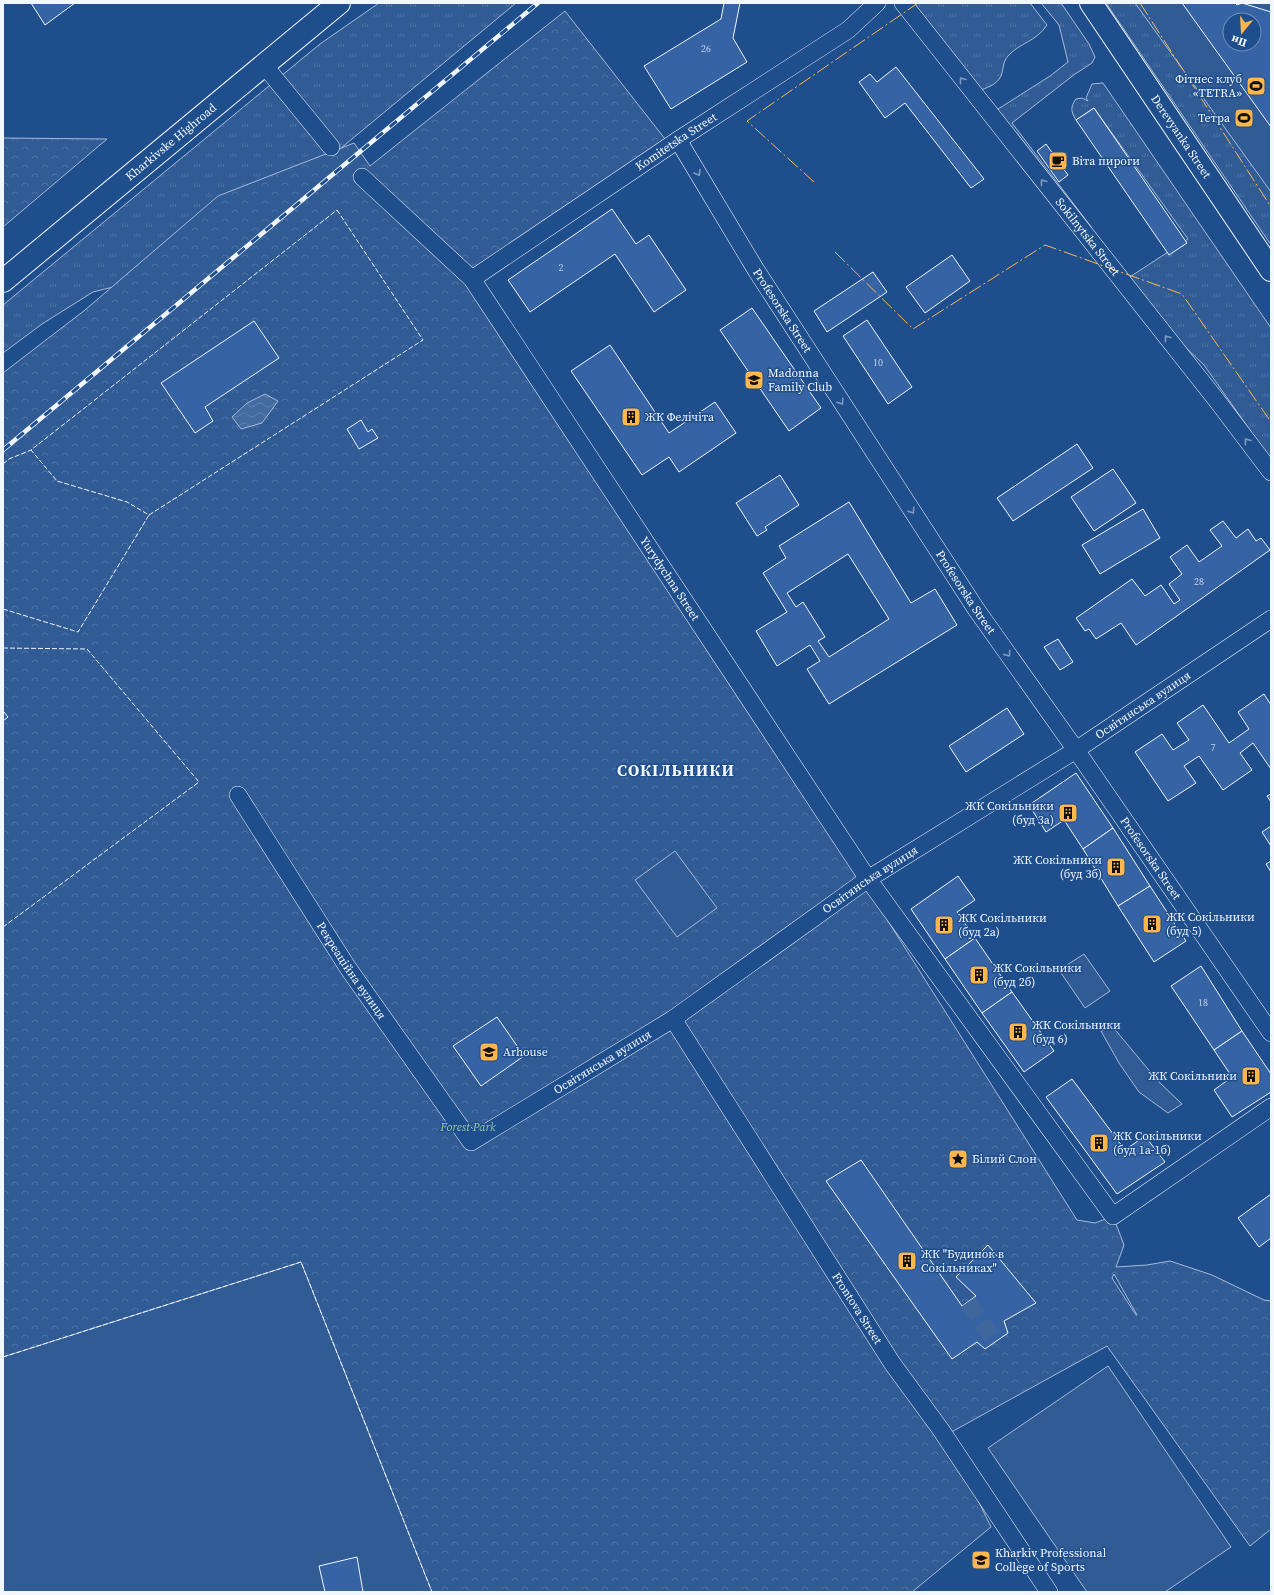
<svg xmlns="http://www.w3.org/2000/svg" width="1274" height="1595" font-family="'Source Serif 4',serif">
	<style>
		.grass { fill: url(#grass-tufts); stroke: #a8bbd7 }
		.forest { fill: url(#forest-crowns); stroke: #a8bbd7; fill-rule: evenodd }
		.green { fill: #305b95; stroke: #a8bbd7; fill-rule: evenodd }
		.water { fill: url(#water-waves); stroke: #a8bbd7 }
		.building { fill: #3563a3; stroke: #f2f6ff; fill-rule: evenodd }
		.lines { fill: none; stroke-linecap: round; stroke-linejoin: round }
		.minor-tunnel { stroke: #3f679d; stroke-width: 17; stroke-dasharray: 17 8; stroke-linecap: butt }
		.minor-casing { stroke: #f2f6ff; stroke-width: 18 }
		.major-casing { stroke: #f2f6ff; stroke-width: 24 }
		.minor { stroke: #1f4e8c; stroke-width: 17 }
		.major { stroke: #1f4e8c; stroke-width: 22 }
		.rail-casing { stroke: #f2f6ff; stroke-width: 4.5 }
		.rail { stroke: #1f4e8c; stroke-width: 3; stroke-dasharray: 9; stroke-linecap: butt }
		.fence { stroke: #f2f6ff; stroke-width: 1; stroke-dasharray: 5 2; stroke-linecap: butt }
		.power { stroke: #ffb74d; stroke-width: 1; stroke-dasharray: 14 3 2 3; stroke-linecap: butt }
		.oneway { stroke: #7e9ac0 }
		.labels { text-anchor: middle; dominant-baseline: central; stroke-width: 3; stroke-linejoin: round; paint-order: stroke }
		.number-label { font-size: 10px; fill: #c3d1e8 }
		.poi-label { font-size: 12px; fill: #f2f6ff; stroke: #1f4e8c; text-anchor: start }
		.street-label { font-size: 12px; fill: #f2f6ff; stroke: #1f4e8c }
		.park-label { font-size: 12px; font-style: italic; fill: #97c8a6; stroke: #1f4e8c }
		.district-label { font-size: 16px; font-weight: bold; letter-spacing: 1px; fill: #f2f6ff; stroke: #1f4e8c }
	</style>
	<defs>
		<pattern id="grass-tufts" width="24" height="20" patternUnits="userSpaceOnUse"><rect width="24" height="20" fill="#305b95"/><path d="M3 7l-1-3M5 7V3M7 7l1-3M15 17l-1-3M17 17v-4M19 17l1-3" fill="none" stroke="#4e73a5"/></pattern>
		<pattern id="forest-crowns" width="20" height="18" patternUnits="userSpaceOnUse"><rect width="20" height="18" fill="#305b95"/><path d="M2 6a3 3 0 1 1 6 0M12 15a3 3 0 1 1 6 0" fill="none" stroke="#4e73a5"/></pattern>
		<pattern id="water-waves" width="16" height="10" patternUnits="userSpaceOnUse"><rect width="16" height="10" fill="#446ba0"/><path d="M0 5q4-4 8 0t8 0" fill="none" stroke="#5f81ae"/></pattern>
	</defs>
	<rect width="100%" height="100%" fill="#1f4e8c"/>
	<g class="grass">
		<path d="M379,3H516L282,197L141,280L93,292L42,324L3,353V305L320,44Z"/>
		<path d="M913,3H1030L1047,25C1036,42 1019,43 1008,56C1002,63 1004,69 1001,76C997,85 986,88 978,91Z"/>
		<path d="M1041,3H1061L1089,44L1095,57L1092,63L1075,74L1012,123L1092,228L1086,233L995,111L1050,76L1068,62L1059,25Z"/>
		<path d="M1106,3H1145L1271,181V245Z"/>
		<path d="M1103,83L1271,328V460L1204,365L1119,284L1188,239L1094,108L1076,120C1071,112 1070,107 1076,99L1082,98L1088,101L1086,98L1092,84Z"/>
	</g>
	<g class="forest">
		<path d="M565,11L665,139L473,278L881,910L1077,1220L1095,1223L1113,1216L1124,1245L1116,1267L1147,1265L1170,1261L1212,1275L1264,1300L1271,1301V1529L1250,1546L1107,1346L946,1435L991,1527L912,1592H3V373L85,310L218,196L354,143L370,166ZM1114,1274L1137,1315H1136L1112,1278Z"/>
		<path d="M3,138L107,139L3,227Z"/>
	</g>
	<g class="green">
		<path d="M1135,3H1271V192ZM1230,20H1254V44H1230Z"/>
		<path d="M675,851L717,908L677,937L635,880Z"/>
		<path d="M1084,954L1110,991L1085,1008L1059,970Z"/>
		<path d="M1112,1026L1158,1081L1182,1104L1168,1113L1139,1092L1119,1063L1101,1031Z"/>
		<path d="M301,1262L432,1592H3V1357Z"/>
		<path d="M1108,1366L1231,1547L1165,1592H1087L988,1448Z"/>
	</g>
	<path class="water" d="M265,394L278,401L262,423L241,429L232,417L247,403Z"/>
	<g class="building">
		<path d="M31,3H75L45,25Z"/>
		<path d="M724,3H740L733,38L747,62L671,109L644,66L721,19Z"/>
		<path d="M1182,3H1235L1237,5L1242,3L1271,12V127ZM1230,20H1254V44H1230Z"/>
		<path d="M896,67L984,179L971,188L905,103L885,118L859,82L870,74L877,82Z"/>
		<path d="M1094,108L1187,243L1169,255L1076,120Z"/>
		<path d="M1046,144L1068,175L1059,182L1037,151Z"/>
		<path d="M612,209L636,244L649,235L686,290L654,312L615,254L530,312L508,280Z"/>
		<path d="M952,255L970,281L925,313L906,287Z"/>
		<path d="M873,272L887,292L827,332L814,311Z"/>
		<path d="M752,308L821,408L789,431L720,330Z"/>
		<path d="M867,320L912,387L888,404L843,336Z"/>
		<path d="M254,321L279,358L205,407L213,421L195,433L161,383Z"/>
		<path d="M610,345L669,433L715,402L736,433L679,472L669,457L642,475L571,371Z"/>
		<path d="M361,420L368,432L372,429L378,438L359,449L347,429Z"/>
		<path d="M1077,444L1093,468L1013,521L997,498Z"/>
		<path d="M1113,469L1136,503L1094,531L1071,497Z"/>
		<path d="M780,475L799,505L765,527L767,530L757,536L736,503Z"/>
		<path d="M849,502L911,603L935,589L957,625L829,704L807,669L820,661L810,645L777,666L756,631L787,612L763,573L786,558L779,546ZM848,554L889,619L829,657L818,641L825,637L803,602L796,607L787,593Z"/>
		<path d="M1143,509L1160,538L1100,574L1082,545Z"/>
		<path d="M1223,521L1236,538L1248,529L1256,541L1261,538L1270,550L1136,645L1121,623L1096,639L1089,629L1085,631L1076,618L1132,579L1145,596L1161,585L1174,604L1180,600L1169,584L1182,574L1170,557L1187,545L1199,562L1222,546L1210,530Z"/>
		<path d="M1058,639L1073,662L1060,670L1044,647Z"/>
		<path d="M1264,694L1271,705V769L1253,743L1240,753L1252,770L1223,790L1199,756L1184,766L1196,783L1168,801L1135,752L1162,734L1173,750L1189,740L1177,723L1203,705L1229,743L1249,729L1238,712Z"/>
		<path d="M1007,708L1024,734L966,772L949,746Z"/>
		<path d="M3,711L8,717L3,721Z"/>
		<path d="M1076,773L1113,828L1083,849L1064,820L1046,832L1029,805Z"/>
		<path d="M1271,794V802L1267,796Z"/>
		<path d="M1271,826V846L1262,832Z"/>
		<path d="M1113,828L1150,886L1118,906L1083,849Z"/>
		<path d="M1271,861V872L1266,864Z"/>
		<path d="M958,876L975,900L957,912L975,938L945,959L911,909Z"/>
		<path d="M1150,886L1186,941L1154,962L1118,906Z"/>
		<path d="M975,938L1012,992L982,1013L945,959Z"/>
		<path d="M1201,966L1242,1031L1214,1050L1171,986Z"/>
		<path d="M1012,992L1054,1051L1024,1072L982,1013Z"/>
		<path d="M497,1017L524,1056L481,1086L453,1046Z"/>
		<path d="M1242,1031L1271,1074V1092L1232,1117L1214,1090L1232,1077L1214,1050Z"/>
		<path d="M1072,1079L1125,1150L1145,1136L1165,1162L1117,1194L1046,1097Z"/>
		<path d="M861,1160L962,1306L976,1296L956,1277L988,1245L1036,1303L1004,1321L1008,1333L985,1349L977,1342L952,1359L826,1181Z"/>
		<path d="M1271,1194V1238L1259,1247L1238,1218Z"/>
		<path d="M357,1557L363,1592H325L319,1566Z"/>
	</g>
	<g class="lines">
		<path class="minor-tunnel" d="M968,1302L995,1342"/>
		<defs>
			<g id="minor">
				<path id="s1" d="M903,3L1218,402L1271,472"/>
				<path d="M264,65L331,147"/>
				<path id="s2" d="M678,140L756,270L976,609L1076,750L1271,1033"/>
				<path id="s3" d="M362,177L472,279L868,879L1113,1216L1271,1107"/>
				<path id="s4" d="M472,279L678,140L848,30L877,3"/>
				<path id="s5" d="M238,795L348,968L471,1142L673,1019L868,879L1076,750L1271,619"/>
				<path id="s6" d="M673,1019L892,1363L941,1430L1049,1592"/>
			</g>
			<g id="major">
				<path id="s7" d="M1091,3L1271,270"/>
				<path id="s8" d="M3,281L339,3"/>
			</g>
		</defs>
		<use href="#minor" class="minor-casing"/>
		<use href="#major" class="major-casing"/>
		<use href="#minor" class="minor"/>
		<use href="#major" class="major"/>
		<defs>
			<path id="rail" d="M3,450L538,3"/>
		</defs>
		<use href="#rail" class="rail-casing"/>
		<use href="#rail" class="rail"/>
		<g class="fence">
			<path d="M337,210L423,340L149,515L127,502L57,481L31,450Z"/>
			<path d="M3,464L9,459L31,450"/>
			<path d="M3,609L78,632L149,515"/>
			<path d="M3,648L87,649L199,782L3,927"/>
			<path d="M3,1357L301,1262L432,1592"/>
		</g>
		<g class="power">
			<path d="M1140,3L1271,207"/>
			<path d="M814,182L747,121L918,3"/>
			<path d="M835,252L913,329L1045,245L1182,294L1271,422"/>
		</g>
	</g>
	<defs><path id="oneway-chevron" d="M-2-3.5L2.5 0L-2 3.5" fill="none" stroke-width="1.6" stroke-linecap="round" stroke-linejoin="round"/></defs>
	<g class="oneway">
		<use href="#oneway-chevron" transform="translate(962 80) rotate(-128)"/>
		<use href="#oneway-chevron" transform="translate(698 173) rotate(59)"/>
		<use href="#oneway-chevron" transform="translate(1043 182) rotate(-128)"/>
		<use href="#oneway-chevron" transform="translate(1167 338) rotate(-128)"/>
		<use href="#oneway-chevron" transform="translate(841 402) rotate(57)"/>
		<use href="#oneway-chevron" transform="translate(1247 441) rotate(-127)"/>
		<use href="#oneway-chevron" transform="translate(912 511) rotate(57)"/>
		<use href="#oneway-chevron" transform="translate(1008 654) rotate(55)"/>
	</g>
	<defs>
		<symbol id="stadium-square" viewBox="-11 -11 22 22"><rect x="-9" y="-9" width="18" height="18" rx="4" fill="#ffb74d" stroke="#1f4e8c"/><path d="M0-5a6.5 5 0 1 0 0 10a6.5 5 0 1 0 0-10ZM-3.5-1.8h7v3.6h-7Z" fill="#111"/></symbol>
		<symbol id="cafe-square" viewBox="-11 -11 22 22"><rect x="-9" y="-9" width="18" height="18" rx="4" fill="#ffb74d" stroke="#1f4e8c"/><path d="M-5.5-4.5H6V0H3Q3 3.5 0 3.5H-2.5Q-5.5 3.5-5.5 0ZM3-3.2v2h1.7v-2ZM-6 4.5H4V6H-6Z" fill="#111"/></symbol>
		<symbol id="school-square" viewBox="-11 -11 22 22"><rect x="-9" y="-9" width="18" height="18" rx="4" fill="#ffb74d" stroke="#1f4e8c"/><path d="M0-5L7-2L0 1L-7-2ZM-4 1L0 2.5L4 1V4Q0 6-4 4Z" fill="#111"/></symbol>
		<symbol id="building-square" viewBox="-11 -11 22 22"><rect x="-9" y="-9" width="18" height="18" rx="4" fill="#ffb74d" stroke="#1f4e8c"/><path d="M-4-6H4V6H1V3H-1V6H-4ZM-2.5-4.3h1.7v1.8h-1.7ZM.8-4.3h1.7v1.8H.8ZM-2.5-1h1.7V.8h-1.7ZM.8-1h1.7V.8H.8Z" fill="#111"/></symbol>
		<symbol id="sight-square" viewBox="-11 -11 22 22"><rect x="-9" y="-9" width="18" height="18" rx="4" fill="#ffb74d" stroke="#1f4e8c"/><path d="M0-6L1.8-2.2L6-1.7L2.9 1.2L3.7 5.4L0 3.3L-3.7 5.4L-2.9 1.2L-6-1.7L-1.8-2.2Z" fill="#111"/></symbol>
		<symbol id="university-square" viewBox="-11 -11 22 22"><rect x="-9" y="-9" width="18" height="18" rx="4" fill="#ffb74d" stroke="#1f4e8c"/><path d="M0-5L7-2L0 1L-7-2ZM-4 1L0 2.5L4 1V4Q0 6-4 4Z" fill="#111"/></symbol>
	</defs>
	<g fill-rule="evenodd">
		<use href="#stadium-square" x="1245" y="75" width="22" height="22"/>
		<use href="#stadium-square" x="1233" y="107" width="22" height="22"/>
		<use href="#cafe-square" x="1047" y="150" width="22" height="22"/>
		<use href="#school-square" x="743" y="369" width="22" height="22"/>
		<use href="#building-square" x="620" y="406" width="22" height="22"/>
		<use href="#building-square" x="1057" y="802" width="22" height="22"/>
		<use href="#building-square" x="1105" y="856" width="22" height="22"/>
		<use href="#building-square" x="1141" y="913" width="22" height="22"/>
		<use href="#building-square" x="933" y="914" width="22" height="22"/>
		<use href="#building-square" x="968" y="964" width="22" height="22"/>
		<use href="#building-square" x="1007" y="1021" width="22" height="22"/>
		<use href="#school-square" x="478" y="1041" width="22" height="22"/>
		<use href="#building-square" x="1240" y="1065" width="22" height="22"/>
		<use href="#building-square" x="1088" y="1132" width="22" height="22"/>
		<use href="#sight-square" x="947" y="1148" width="22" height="22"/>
		<use href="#building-square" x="896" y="1250" width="22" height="22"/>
		<use href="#university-square" x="970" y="1549" width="22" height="22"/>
	</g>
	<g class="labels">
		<g class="number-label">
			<text x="706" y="48">26</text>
			<text x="561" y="267">2</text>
			<text x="878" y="362">10</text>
			<text x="1199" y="581">28</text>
			<text x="1213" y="747">7</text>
			<text x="1203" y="1002">18</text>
		</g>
		<g class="poi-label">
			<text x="1242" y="79" text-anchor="end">Фітнес клуб<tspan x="1242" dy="14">«TETRA»</tspan></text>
			<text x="1230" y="118" text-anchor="end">Тетра</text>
			<text x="1072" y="161">Віта пироги</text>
			<text x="768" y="373">Madonna<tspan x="768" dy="14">Family Club</tspan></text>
			<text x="645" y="417">ЖК Фелічіта</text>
			<text x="1054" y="806" text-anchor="end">ЖК Сокільники<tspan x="1054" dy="14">(буд 3а)</tspan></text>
			<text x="1102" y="860" text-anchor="end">ЖК Сокільники<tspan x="1102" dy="14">(буд 3б)</tspan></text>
			<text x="1166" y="917">ЖК Сокільники<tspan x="1166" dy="14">(буд 5)</tspan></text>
			<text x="958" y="918">ЖК Сокільники<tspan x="958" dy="14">(буд 2а)</tspan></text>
			<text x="993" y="968">ЖК Сокільники<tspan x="993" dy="14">(буд 2б)</tspan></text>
			<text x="1032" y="1025">ЖК Сокільники<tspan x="1032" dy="14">(буд 6)</tspan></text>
			<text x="503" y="1052">Arhouse</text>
			<text x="1237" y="1076" text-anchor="end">ЖК Сокільники</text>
			<text x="1113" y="1136">ЖК Сокільники<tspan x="1113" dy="14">(буд 1а-1б)</tspan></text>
			<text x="972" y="1159">Білий Слон</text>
			<text x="921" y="1254">ЖК "Будинок в<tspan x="921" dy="14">Сокільниках"</tspan></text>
			<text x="995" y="1553">Kharkiv Professional<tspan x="995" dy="14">College of Sports</tspan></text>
		</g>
		<g class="street-label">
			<text stroke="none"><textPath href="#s7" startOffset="161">Derevyanka Street</textPath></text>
			<text stroke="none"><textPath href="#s8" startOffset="218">Kharkivske Highroad</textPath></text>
			<text stroke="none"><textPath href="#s4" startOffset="246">Komitetska Street</textPath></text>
			<text stroke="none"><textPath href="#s1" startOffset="298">Sokilnytska Street</textPath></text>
			<text stroke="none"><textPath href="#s2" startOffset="200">Profesorska Street</textPath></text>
			<text stroke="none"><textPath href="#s3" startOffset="509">Yurydychna Street</textPath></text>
			<text stroke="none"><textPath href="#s2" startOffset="536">Profesorska Street</textPath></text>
			<text stroke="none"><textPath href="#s5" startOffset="1220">Освітянська вулиця</textPath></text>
			<text stroke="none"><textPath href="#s2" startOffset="860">Profesorska Street</textPath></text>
			<text stroke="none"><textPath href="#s5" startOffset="896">Освітянська вулиця</textPath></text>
			<text stroke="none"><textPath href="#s5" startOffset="209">Рекреаційна вулиця</textPath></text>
			<text stroke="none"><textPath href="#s5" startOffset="572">Освітянська вулиця</textPath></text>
			<text stroke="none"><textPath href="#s6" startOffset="343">Frontova Street</textPath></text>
		</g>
		<g class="park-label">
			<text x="468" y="1127">Forest Park</text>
		</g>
		<g class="district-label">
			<text x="676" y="770">СОКІЛЬНИКИ</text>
		</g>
	</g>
	<rect width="1274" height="1595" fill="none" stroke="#f2f6ff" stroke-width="8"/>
	<g transform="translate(1242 32) rotate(198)"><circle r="19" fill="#1f4e8c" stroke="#7391ba"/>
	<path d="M0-3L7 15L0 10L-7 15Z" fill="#ffb74d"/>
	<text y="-6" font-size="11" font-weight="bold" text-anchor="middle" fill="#f2f6ff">Пн</text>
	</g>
</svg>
